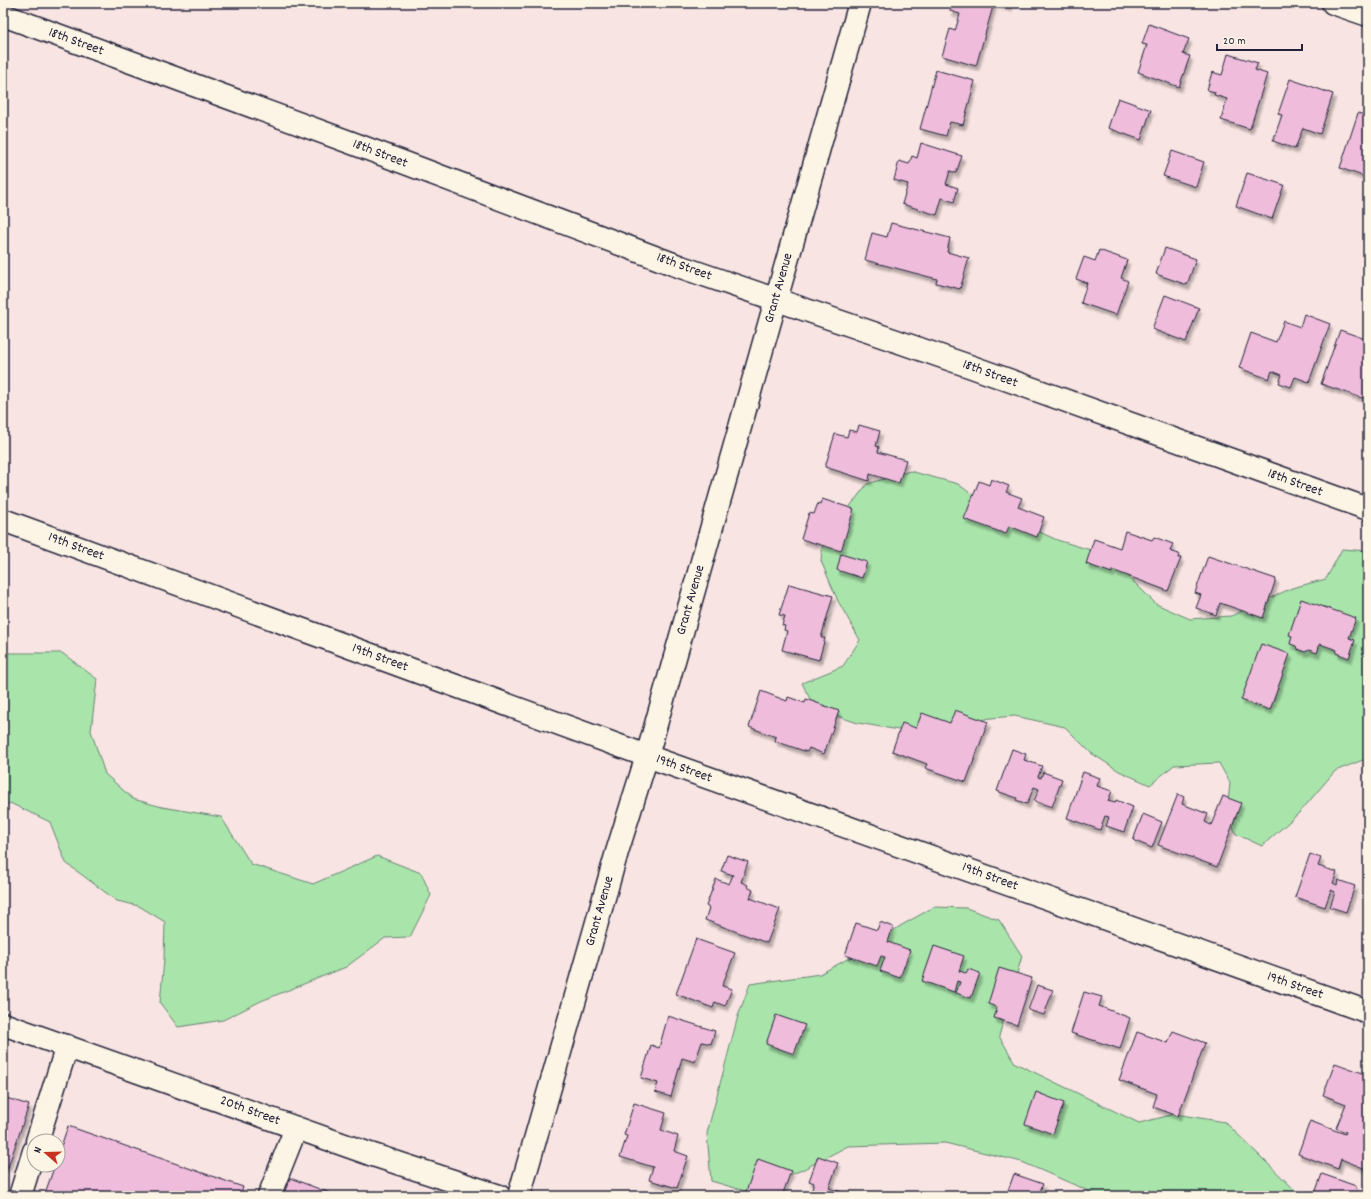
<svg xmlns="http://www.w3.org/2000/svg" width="1371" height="1199" font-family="Dekko,sans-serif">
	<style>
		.green { fill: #a9e5ab; stroke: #668473 }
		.building { fill: #efbcdb; stroke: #22223b; filter: url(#shadow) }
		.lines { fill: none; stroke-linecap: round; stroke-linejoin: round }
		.minor-casing { stroke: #22223b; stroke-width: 25 }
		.minor { stroke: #fcf5e5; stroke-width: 22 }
		.labels { text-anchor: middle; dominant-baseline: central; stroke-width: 4; stroke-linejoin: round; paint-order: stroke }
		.street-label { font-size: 14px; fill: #22223b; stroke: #fcf5e5 }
	</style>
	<defs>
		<filter id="shadow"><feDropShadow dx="2.5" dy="4.5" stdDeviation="1" flood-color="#0004"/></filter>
	</defs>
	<rect width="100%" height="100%" fill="#f8e4e2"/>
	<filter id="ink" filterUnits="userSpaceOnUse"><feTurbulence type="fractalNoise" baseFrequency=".025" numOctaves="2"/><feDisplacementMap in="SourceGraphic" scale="8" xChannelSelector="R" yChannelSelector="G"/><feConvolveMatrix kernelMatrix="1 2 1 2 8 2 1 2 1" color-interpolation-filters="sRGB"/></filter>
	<g filter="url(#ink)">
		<g class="green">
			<path d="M910,471L958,484L994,511L1057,540L1104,554L1128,576L1156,604L1190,619L1231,616L1292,588L1326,579L1342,549L1368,551V758L1335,771L1300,812L1262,846L1236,834L1227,812L1230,783L1219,763L1174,765L1150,785L1119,771L1091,753L1065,727L1015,716L991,718L916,733L858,723L815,709L802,683L843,666L860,640L838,601L821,561L823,542L867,484Z"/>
			<path d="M7,653H62L97,679L91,731L105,774L133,799L162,807L221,817L251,864L313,884L377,856L421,873L431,895L410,937L385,938L346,967L261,1001L223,1020L178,1027L160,1003L164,960L165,922L139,906L117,901L66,863L50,822L10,803L3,808V654Z"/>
			<path d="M934,907L966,908L999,920L1022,956L999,1036L1015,1063L1139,1123L1175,1114L1225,1122L1301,1196H1100L1022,1162L945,1143L848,1146L802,1170L749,1192L711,1181L707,1133L738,1016L750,984L820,974L853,956L902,925Z"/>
		</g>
		<g class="building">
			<path d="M952,3H1010L1009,7L994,3L976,66L942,56L950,29L955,31L960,14L950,11Z"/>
			<path d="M1149,24L1189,39L1183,54L1190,56L1179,87L1138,72L1147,45L1142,44Z"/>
			<path d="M1228,54L1258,63L1255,70L1267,74L1250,129L1221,120L1227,99L1214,95L1215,92L1207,90L1212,72L1222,75Z"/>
			<path d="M936,70L975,81L963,125L950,122L946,136L920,129Z"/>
			<path d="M1290,79L1333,94L1320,134L1303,128L1295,149L1273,141L1282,115L1278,114Z"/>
			<path d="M1118,98L1151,110L1141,140L1108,128Z"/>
			<path d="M1358,113L1368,116V178L1340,168Z"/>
			<path d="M921,143L962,156L956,173L950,171L946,184L958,188L954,202L942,198L937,215L902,204L908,184L894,180L899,161L909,164L912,156L917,158Z"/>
			<path d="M1172,151L1204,162L1196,187L1163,176Z"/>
			<path d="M1247,173L1284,185L1272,219L1236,206Z"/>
			<path d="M891,223L950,238L947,252L969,258L960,289L936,283L937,279L865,260L872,233L887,237Z"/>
			<path d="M1165,248L1196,259L1187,285L1156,274Z"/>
			<path d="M1099,250L1127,260L1121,278L1128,281L1116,315L1081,303L1087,283L1076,279L1084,257L1095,261Z"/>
			<path d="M1165,295L1199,308L1186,342L1152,329Z"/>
			<path d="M1304,314L1330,324L1309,382L1295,377L1291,387L1279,383L1282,375L1272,371L1269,379L1239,368L1251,333L1276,342L1284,321L1300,327Z"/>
			<path d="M1340,330L1368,340L1365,351L1368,352V400L1321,384Z"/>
			<path d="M859,425L880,431L876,446L879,447L878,452L906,460L899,483L870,474L869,481L825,467L835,434L847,437L849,430L857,432Z"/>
			<path d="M991,479L1009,486L1006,492L1022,498L1018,507L1044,517L1037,537L1009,526L1006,534L964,519L979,481L989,485Z"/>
			<path d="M822,499L854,509L841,551L801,539L809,513L814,514L818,503L820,504Z"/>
			<path d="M1125,531L1152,540L1154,537L1173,544L1170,551L1179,554L1178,558H1181L1168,591L1112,570V573L1086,564L1094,539L1120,548Z"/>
			<path d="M841,554L867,562L862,578L837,570Z"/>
			<path d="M1208,556L1276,579L1263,618L1220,603L1216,615L1196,608L1201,595L1195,593Z"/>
			<path d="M789,584L833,596L821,638H825L819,660L782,650L787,631L784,630L785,626L782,625L785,616L779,615Z"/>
			<path d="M1301,599L1356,618L1349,638L1355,640L1349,658L1336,653L1337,650L1320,644L1317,653L1309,650L1305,652L1297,649L1296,646L1290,644L1292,636L1289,635Z"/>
			<path d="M1261,644L1290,654L1270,710L1241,700Z"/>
			<path d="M761,691L787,701L788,697L805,703L806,699L839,711L824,754L809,748L807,752L775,741L776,737L749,727Z"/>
			<path d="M955,710L988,722L966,782L925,768L927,764L892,751L902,723L916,728L922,713L950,723Z"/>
			<path d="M1012,749L1026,754L1024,760L1042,766L1038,777L1041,778L1043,772L1062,779L1052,807L1034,801L1039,789L1034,787L1027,804L1016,800L1017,798L997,791Z"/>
			<path d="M1083,772L1100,778L1097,786L1112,791L1108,801L1115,803L1116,800L1133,807L1124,832L1106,826L1109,817L1105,816L1100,830L1067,818Z"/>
			<path d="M1178,794L1184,797L1182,804L1208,814L1205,822L1211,825L1223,796L1241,803L1217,867L1158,845Z"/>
			<path d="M1143,814L1162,822L1152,848L1133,840Z"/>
			<path d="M1310,854L1321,858L1318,866L1337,872L1333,883L1337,885L1338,880L1355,886L1346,912L1330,907L1335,892L1331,890L1325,907L1295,897Z"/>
			<path d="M727,855L748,862L741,882L748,885L747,887L753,890L750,898L780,909L767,943L705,920L709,908L706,906L716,879L729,884L733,875L721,871Z"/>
			<path d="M880,922L893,927L888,942L910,950L900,978L880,971L885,957L881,956L877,966L845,955L856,923L877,930Z"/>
			<path d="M696,939L735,953L722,986L732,989L725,1006L715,1002L713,1008L676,994Z"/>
			<path d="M934,946L964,956L959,971L966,973L968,969L980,973L971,998L956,993L960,982L957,981L954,992L922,981Z"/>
			<path d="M999,968L1032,978L1017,1025L994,1018L997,1007L988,1004Z"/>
			<path d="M1037,985L1053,990L1044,1015L1028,1010Z"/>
			<path d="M1084,992L1102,997L1099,1006L1130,1018L1120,1049L1071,1033Z"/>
			<path d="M776,1015L805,1025L794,1054L766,1044Z"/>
			<path d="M668,1016L715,1031L711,1044L702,1042L695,1062L682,1058L671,1097L655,1092L658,1083L641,1078L651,1045L659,1048Z"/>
			<path d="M1173,1031L1205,1043L1178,1116L1153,1107L1157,1094L1119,1080L1137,1032L1168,1043Z"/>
			<path d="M1335,1063L1368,1075V1170L1341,1159L1338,1169L1298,1154L1310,1121L1345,1134L1346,1132L1336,1128L1346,1104L1323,1095Z"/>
			<path d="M1036,1092L1064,1103L1053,1134L1025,1124Z"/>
			<path d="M3,1097L29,1105L8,1167L3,1166Z"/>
			<path d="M634,1103L666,1113L661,1130L678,1136L674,1151L688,1156L677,1188L649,1180L653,1167L620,1157L627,1136L624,1135Z"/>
			<path d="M68,1126L243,1187L239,1196H44L55,1165H58V1155Z"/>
			<path d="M818,1156L838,1163L829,1188L845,1193L844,1196H810L814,1183L809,1181Z"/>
			<path d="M758,1159L791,1171L782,1196H750L745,1194Z"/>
			<path d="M1014,1174L1043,1184L1038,1196H1006Z"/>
			<path d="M1322,1174L1356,1186V1189L1357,1190L1355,1196H1314Z"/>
			<path d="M290,1178L338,1196H283Z"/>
		</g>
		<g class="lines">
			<defs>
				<g id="minor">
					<path d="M1333,3L1368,15"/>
					<path d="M3,15L352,143L681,267L972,367L1368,509"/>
					<path d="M3,520L647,756L1368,1012"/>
					<path d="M3,1024L370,1154L499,1196"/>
					<path d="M37,1141L67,1046"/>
					<path d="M20,1196L34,1151"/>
					<path d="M269,1196L296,1128"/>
					<path d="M519,1196L617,852L647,756L860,3"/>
				</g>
			</defs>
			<use href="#minor" class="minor-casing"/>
			<use href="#minor" class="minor"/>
		</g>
	</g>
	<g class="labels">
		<g class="street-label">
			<text transform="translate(76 42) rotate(20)">18th Street</text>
			<text transform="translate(380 154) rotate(21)">18th Street</text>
			<text transform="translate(684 267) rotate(20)">18th Street</text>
			<text transform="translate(779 288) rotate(-74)">Grant Avenue</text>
			<text transform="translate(990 374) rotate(20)">18th Street</text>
			<text transform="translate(1295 483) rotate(20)">18th Street</text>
			<text transform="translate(76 547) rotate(20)">19th Street</text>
			<text transform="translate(691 600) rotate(-74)">Grant Avenue</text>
			<text transform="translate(380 658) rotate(20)">19th Street</text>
			<text transform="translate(684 769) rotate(20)">19th Street</text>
			<text transform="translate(990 877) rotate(20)">19th Street</text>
			<text transform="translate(600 911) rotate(-74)">Grant Avenue</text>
			<text transform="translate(1295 986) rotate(19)">19th Street</text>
			<text transform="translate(250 1111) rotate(20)">20th Street</text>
		</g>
	</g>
	<rect width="1371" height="1199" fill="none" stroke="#fcf5e5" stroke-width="16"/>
	<rect x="8" y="8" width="1355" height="1183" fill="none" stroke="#22223b" stroke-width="1.5" filter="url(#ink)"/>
	<g transform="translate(46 1153) rotate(290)"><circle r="19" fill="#fcf5e5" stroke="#a5a1a1"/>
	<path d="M0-3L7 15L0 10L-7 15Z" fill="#c8321e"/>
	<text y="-6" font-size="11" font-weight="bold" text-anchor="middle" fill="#22223b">N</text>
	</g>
	<path d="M1217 44v6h85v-6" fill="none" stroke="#22223b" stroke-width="2"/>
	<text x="1223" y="44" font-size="12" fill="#22223b" stroke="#fcf5e5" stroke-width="3" paint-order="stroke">20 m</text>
</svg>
